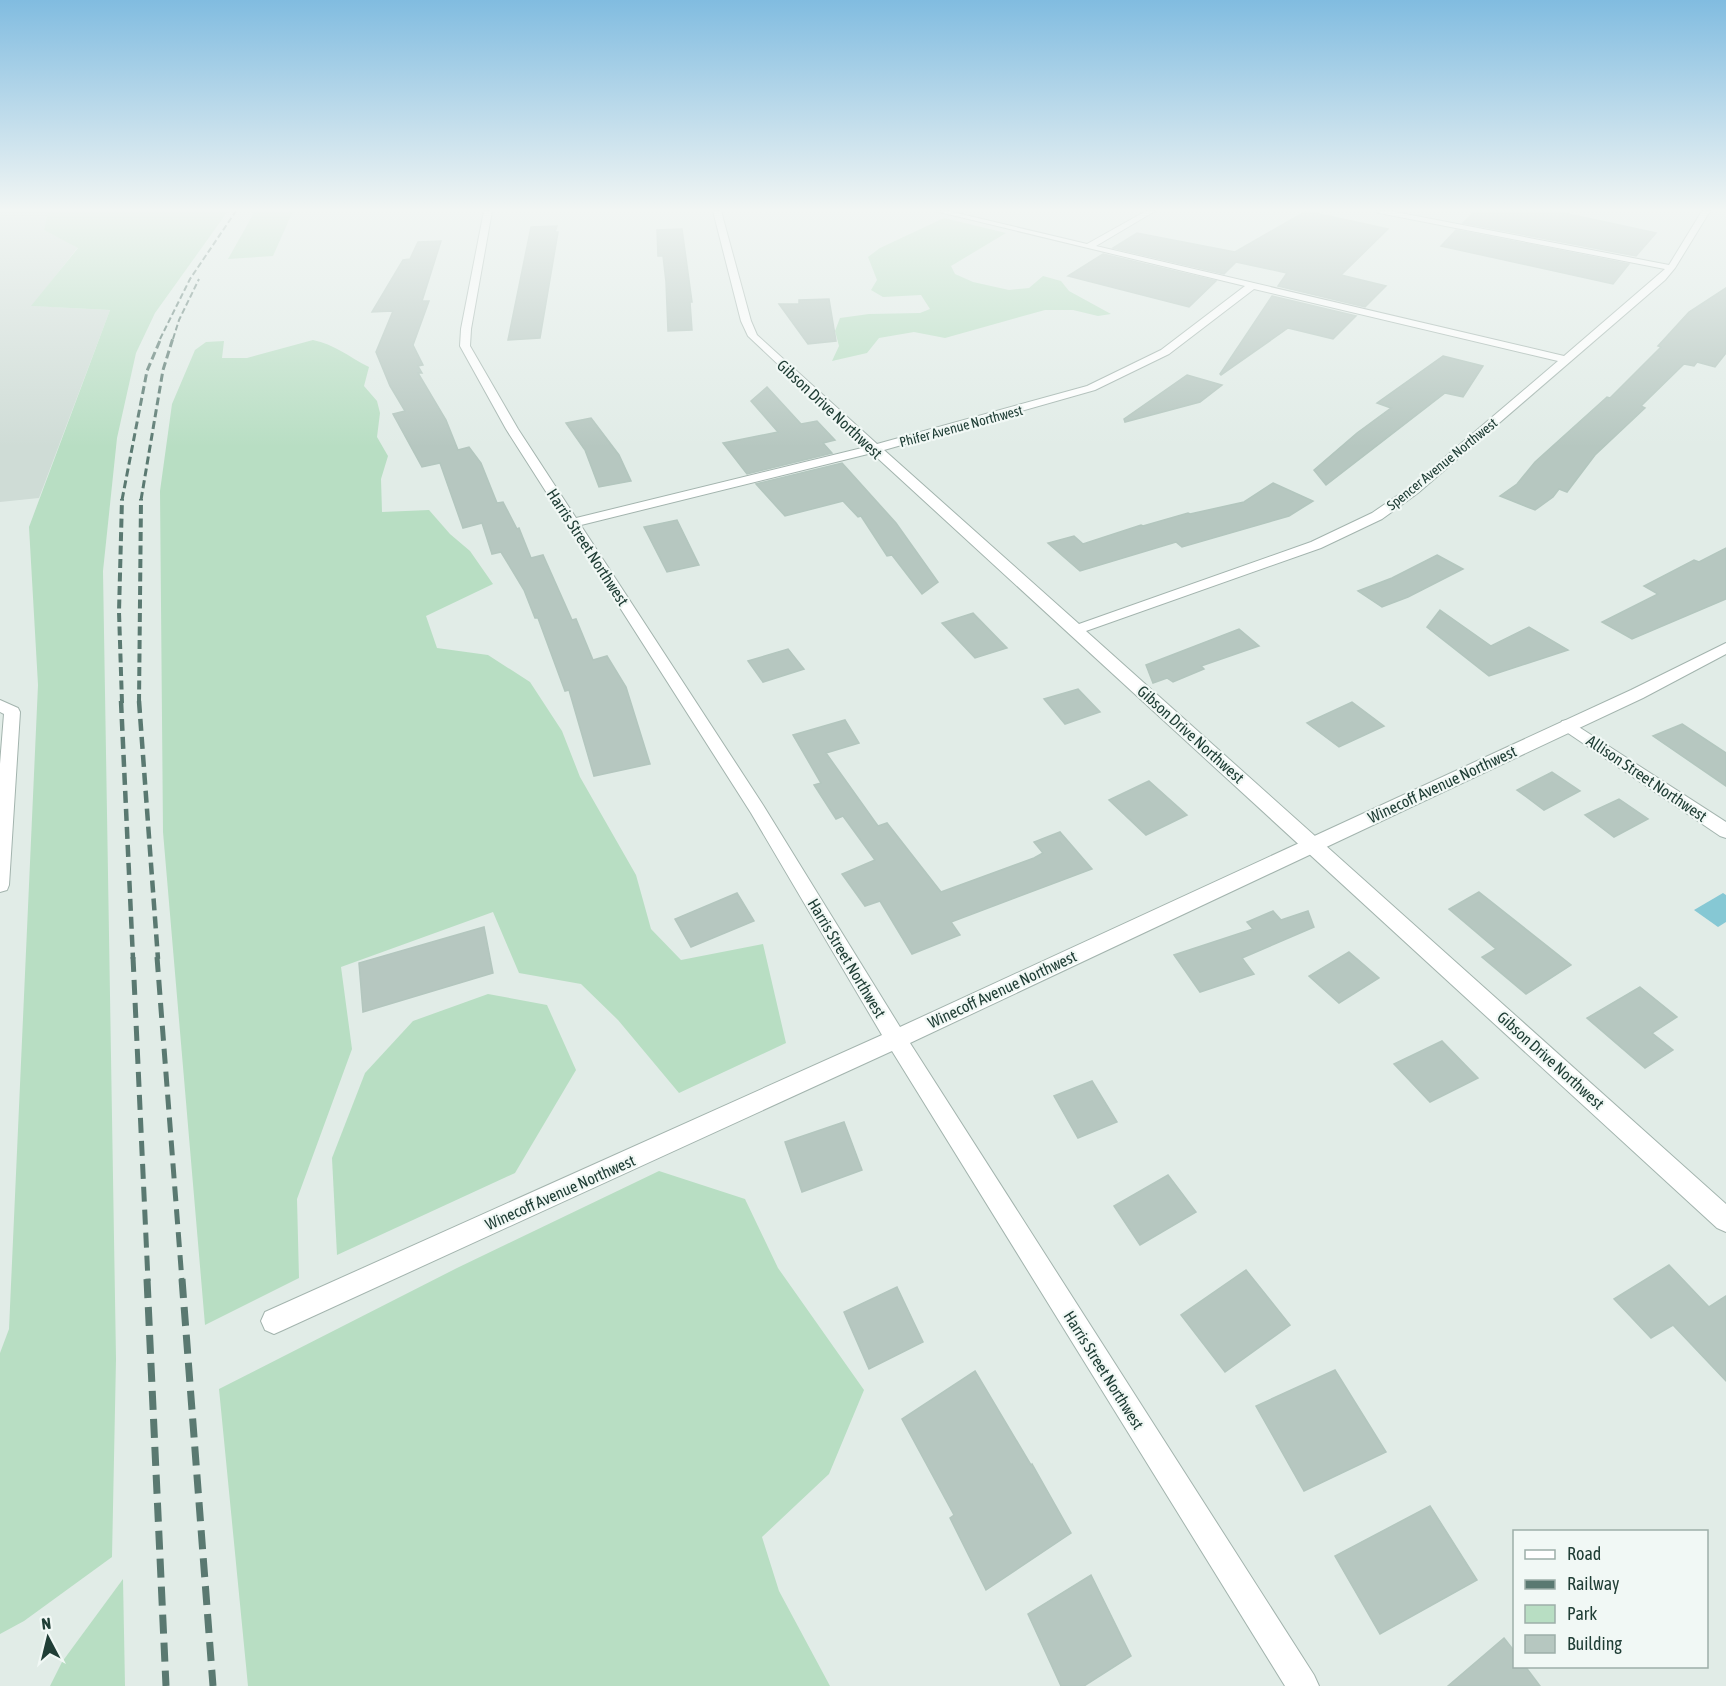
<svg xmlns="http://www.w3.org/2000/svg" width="1726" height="1686" font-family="'Asap Condensed',sans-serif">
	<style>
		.built { fill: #cfdcd6 }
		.green { fill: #b8dec3 }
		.water { fill: #86c8d4 }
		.building { fill: #b6c7c0; stroke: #b3c6be; stroke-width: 1.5 }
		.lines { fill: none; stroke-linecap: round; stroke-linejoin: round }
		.minor-casing { stroke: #a3b4ae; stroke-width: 2 }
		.tertiary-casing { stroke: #a3b4ae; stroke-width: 2 }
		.minor { fill: #fff; fill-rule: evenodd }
		.tertiary { fill: #fff; fill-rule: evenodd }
		.rail-far5 { stroke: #5a7971; stroke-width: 2; stroke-dasharray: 6 3; stroke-linecap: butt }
		.rail-far4 { stroke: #5a7971; stroke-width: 3; stroke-dasharray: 8 4; stroke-linecap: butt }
		.rail-far3 { stroke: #5a7971; stroke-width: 4; stroke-dasharray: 9 4.5; stroke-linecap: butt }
		.rail-far2 { stroke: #5a7971; stroke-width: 4.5; stroke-dasharray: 12 6; stroke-linecap: butt }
		.rail-far1 { stroke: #5a7971; stroke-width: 5; stroke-dasharray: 15 8; stroke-linecap: butt }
		.rail { stroke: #5a7971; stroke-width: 7; stroke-dasharray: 19 9; stroke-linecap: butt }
		.labels { text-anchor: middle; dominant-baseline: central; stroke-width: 4.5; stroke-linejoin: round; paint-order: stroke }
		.far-street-label { font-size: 14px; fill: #203e36; stroke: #f1f8f5 }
		.street-label { font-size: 16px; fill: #203e36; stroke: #f1f8f5 }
	</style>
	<rect width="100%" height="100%" fill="#e1ece7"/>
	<path class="built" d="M0,211H48L44,230L78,247L32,306L110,310L39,498L0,502Z"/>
	<g class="green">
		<path d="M48,211H228L155,313L136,353L117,438L103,571L116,1359L112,1557L24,1621L0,1634V1353L9,1329L38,685L29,527L110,310L31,306L78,248L44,230Z"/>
		<path d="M255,211H293L273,256L228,259Z"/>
		<path d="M944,218L1006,233L951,266L955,274L973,282L1009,290L1029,288L1043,276L1061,281L1069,291L1111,314L1098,316L1073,310H1045L945,338L914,332L879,338L867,353L832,361L839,346L835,331L840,318L869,314L920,313L930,309L921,295L883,297L871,290L877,280L868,257L880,248Z"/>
		<path d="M313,340C334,344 349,357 369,367L364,386L377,401L380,413L377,437L388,456L381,479L382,512L429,510L450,534L470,551L493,584L426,616L437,648L488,655L530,682L562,731L580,777L636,875L651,929L681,960L763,944L786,1043L679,1093L618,1020L581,984L519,973L493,912L341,967L352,1049L297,1199L299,1278L205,1325L163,832L160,491L172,404L195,350L206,342L224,341L222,358H247Z"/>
		<path d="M488,994L547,1005L576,1070L515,1173L337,1255L332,1158L365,1073L413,1021Z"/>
		<path d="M659,1171L745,1199L778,1268L864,1390L829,1474L762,1537L779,1591L830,1686H248L219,1389L457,1268Z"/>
		<path d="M123,1579L125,1686H50L62,1662Z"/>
	</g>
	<path class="water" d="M1723,893L1726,895V922L1718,927L1694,910Z"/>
	<g class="building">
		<path d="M1306,211L1388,229L1341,275L1386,286L1365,307L1278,286L1287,273L1236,262L1224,274L1113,248L1137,233L1235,252Z"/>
		<path d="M1475,211H1555L1656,233L1636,256L1463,223Z"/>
		<path d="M557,226L555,232H558L540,338L508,340L531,227Z"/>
		<path d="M682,229L692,302H690L692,330L668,331L666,282L663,256H658L657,230Z"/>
		<path d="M1456,230L1629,264L1613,284L1441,246Z"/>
		<path d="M441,241L422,301H429L413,345L423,365L418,366L422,373H418L446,420L458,450L469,447L481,463L497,503L503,502L517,529L519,528L531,558L543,555L572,620L576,619L593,660L607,656L626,687L650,764L594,776L569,690L565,691L538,618H535L524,590L501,552L492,554L482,523L463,528L440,463L422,467L393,414L405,411L390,386L376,352L393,311L372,312L403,260L410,259L418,242Z"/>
		<path d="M1103,254L1216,281L1189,307L1068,276Z"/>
		<path d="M1726,288V353L1715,367L1697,362L1694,366L1684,364L1641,406L1645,408L1595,455L1567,492L1559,489L1553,497L1535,510L1500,496L1517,484L1535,462L1607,397L1610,398L1661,347L1658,346L1689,312Z"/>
		<path d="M1272,296L1356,316L1333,339L1288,328L1221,375L1220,374Z"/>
		<path d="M829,299L836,341L808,344L779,304H799V300Z"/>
		<path d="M1443,356L1483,366L1463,397L1445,393L1326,485L1314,470L1357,433L1391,408L1377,403Z"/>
		<path d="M1187,375L1222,385L1200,402L1125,422L1124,419Z"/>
		<path d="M767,387L801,424L817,421L835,440L823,443L832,453L747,474L723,443L778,432L751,401Z"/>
		<path d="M591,418L619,455L631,481L599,487L585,450L566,423Z"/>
		<path d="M842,463L896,523L938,582L922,594L892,555L887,556L861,516L858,517L843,501L785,516L756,484Z"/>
		<path d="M1273,483L1313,501L1289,516L1182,547L1176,542L1080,571L1048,543L1074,536L1083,544L1141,525L1143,526L1188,513L1190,514L1244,502Z"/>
		<path d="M677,520L699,565L667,572L644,527Z"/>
		<path d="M1726,548V599L1632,639L1602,622L1658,594L1644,586L1694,560L1699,562Z"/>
		<path d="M1437,555L1463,569L1408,597L1382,607L1358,591L1392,578Z"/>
		<path d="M1440,610L1491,646L1529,627L1568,650L1489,676L1427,627Z"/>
		<path d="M973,613L1007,648L975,658L942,623Z"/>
		<path d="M1239,629L1259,646L1201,666L1204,669L1173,682L1167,678L1153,683L1146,665Z"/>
		<path d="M788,649L804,669L763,682L748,661Z"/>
		<path d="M1078,689L1100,712L1065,724L1044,699Z"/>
		<path d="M1352,702L1384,726L1339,747L1307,723Z"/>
		<path d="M845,720L859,743L826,753L878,826L887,823L941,892L1034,858L1043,853L1034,842L1060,832L1092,869L951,922L960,935L912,954L880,901L865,906L842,874L875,860L843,816L836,819L814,785L821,783L793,735Z"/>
		<path d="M1682,724L1726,753V786L1653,736Z"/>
		<path d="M1552,772L1580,791L1544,810L1517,790Z"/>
		<path d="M1149,781L1187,815L1146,835L1109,800Z"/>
		<path d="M1619,799L1648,819L1614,837L1585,815Z"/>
		<path d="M1479,892L1571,965L1526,994L1482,957L1496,949L1449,909Z"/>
		<path d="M737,893L754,921L691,947L675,919Z"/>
		<path d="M1273,911L1281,920L1308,911L1314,927L1242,958L1254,974L1200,992L1174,955L1253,929L1247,922Z"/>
		<path d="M484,927L493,973L363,1012L359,963Z"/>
		<path d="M1349,952L1379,978L1339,1003L1309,976Z"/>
		<path d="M1640,987L1677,1017L1652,1033L1673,1050L1645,1068L1587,1018Z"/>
		<path d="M1442,1041L1478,1078L1430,1102L1394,1064Z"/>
		<path d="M1092,1081L1117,1122L1078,1138L1054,1096Z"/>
		<path d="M844,1122L862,1170L802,1192L785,1142Z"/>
		<path d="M1168,1175L1196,1212L1140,1245L1114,1206Z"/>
		<path d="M1669,1265L1709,1307L1726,1296V1381L1673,1325L1651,1338L1614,1299Z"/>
		<path d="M1246,1270L1290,1325L1225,1372L1181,1315Z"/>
		<path d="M897,1287L923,1342L869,1369L844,1312Z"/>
		<path d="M1335,1370L1386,1452L1304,1491L1256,1406Z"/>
		<path d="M975,1371L1031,1465L1032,1464L1071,1533L986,1590L950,1518L954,1515L902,1419Z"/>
		<path d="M1430,1506L1477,1580L1380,1634L1335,1556Z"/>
		<path d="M1091,1575L1131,1656L1084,1686H1061L1028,1614Z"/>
		<path d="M1504,1638L1515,1652V1666H1525L1540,1686H1448Z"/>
	</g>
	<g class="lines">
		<defs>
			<g id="minor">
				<path d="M713,211H721L751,321L757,335L877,444L1087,386L1161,350L1245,286L935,211H948L1087,244L1146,211H1155L1096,246L1564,356L1665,269L1379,213L1375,211H1390L1669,265L1702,211H1710L1675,268L1665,280L1418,493L1382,519L1321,548L1086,631L1726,1204V1232L1717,1228L872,453L573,527L568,526L567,523L568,520L866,447L748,336L741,321ZM1254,289L1558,361L1410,487L1372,513L1311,542L1079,624L884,450L1095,390L1169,354Z"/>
				<path d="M0,700L18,708L20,712L9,885L7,890L0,892V764L4,714L0,712Z"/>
				<path d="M1568,720L1726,822V838L1720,836L1562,729L1560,725L1562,721Z"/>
			</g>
			<path id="tertiary" d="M484,211H492L471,329L470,346L518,429L763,805L900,1027L1631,690L1726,643V654L1643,698L910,1043L1314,1675L1319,1686H1285L892,1051L283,1330L274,1334L265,1330L261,1321L265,1312L882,1035L751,813L506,429L460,346L461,329Z"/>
		</defs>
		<use href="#minor" class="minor-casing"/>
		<use href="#tertiary" class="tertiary-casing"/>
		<use href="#minor" class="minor"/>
		<use href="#tertiary" class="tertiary"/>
		<g class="rail-far5">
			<path d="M160,339L190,279L236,211"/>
			<path d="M173,339L179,320L199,279"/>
		</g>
		<g class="rail-far4">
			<path d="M122,500L147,371L161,338"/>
			<path d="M141,500L163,370L173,338"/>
		</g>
		<g class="rail-far3">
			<path d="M122,703L119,612L122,499"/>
			<path d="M139,703L141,499"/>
		</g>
		<g class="rail-far2">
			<path d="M121,701L133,959"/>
			<path d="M139,701L158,959"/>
		</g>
		<g class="rail-far1">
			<path d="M133,957L148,1281"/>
			<path d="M157,957L182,1281"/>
		</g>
		<g class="rail">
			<path d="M147,1279L166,1686"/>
			<path d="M182,1279L213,1686"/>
		</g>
	</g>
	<linearGradient id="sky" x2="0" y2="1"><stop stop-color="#81bce0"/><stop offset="0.47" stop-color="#f2f6f4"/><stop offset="1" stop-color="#f2f6f4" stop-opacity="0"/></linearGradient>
	<rect width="1726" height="447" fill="url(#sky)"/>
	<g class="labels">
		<g class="far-street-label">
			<text transform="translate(961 426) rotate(-15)">Phifer Avenue Northwest</text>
			<text transform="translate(1442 464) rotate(-39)">Spencer Avenue Northwest</text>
		</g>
		<g class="street-label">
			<text transform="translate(830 409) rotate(43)">Gibson Drive Northwest</text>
			<text transform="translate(588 547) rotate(57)">Harris Street Northwest</text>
			<text transform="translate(1191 734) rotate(42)">Gibson Drive Northwest</text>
			<text transform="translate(1647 778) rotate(34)">Allison Street Northwest</text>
			<text transform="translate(1442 784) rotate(-25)">Winecoff Avenue Northwest</text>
			<text transform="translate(847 958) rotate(59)">Harris Street Northwest</text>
			<text transform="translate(1002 989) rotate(-25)">Winecoff Avenue Northwest</text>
			<text transform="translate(1551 1060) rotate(42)">Gibson Drive Northwest</text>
			<text transform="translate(560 1192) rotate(-24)">Winecoff Avenue Northwest</text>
			<text transform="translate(1104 1370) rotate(58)">Harris Street Northwest</text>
		</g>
	</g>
	<rect x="1513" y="1530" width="195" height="138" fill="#f1f8f5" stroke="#9daea9" stroke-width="1.5"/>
	<rect x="1525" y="1550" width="30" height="9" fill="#ffffff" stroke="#9daea9" stroke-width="1.5"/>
	<text x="1567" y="1560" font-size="18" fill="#203e36">Road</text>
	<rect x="1525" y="1580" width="30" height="9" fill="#5a7971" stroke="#9daea9" stroke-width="1.5"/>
	<text x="1567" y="1590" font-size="18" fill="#203e36">Railway</text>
	<rect x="1525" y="1605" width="30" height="18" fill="#b8dec3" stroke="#9daea9" stroke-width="1.5"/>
	<text x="1567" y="1620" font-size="18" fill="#203e36">Park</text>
	<rect x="1525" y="1635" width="30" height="18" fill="#b6c7c0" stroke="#9daea9" stroke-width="1.5"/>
	<text x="1567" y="1650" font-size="18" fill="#203e36">Building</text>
	<g transform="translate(48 1638) rotate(353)" stroke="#f1f8f5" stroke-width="4.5" paint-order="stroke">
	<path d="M0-4.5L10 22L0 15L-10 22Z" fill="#203e36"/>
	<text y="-9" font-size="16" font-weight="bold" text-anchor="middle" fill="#203e36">N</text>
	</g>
</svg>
